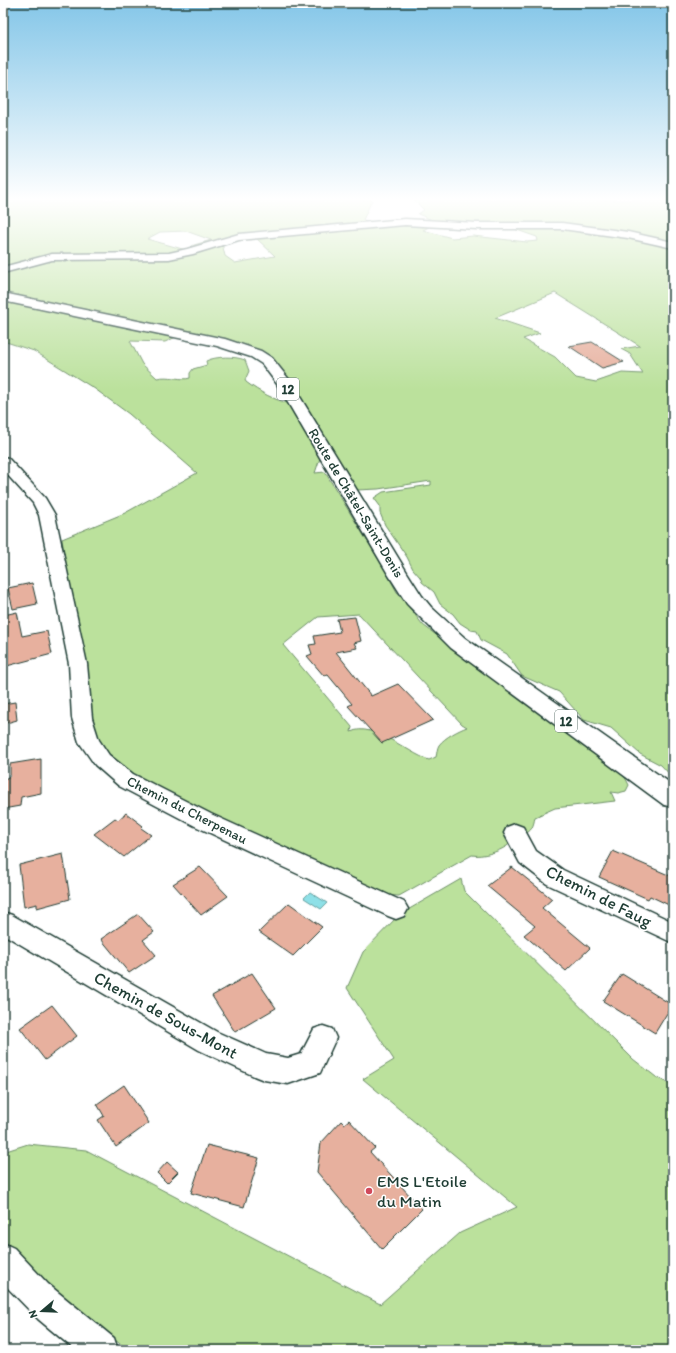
<svg xmlns="http://www.w3.org/2000/svg" width="676" height="1353" font-family="Itim,sans-serif">
	<style>
		.green { fill: #bbe19c; stroke: #6d8f68; fill-rule: evenodd }
		.water { fill: #8ee0e7; stroke: #629f9f }
		.building { fill: #e7b09e; stroke: #1f3d34 }
		.lines { fill: none; stroke-linecap: round; stroke-linejoin: round }
		.minor-casing { stroke: #1f3d34; stroke-width: 3 }
		.major-casing { stroke: #1f3d34; stroke-width: 3 }
		.minor { fill: #fff; fill-rule: evenodd }
		.major { fill: #fff; fill-rule: evenodd }
		.poi-dot { fill: #d1495b; stroke: #fff; stroke-width: 1.5 }
		.labels { text-anchor: middle; dominant-baseline: central; stroke-width: 3; stroke-linejoin: round; paint-order: stroke }
		.shield { fill: #fff; stroke: #627771; stroke-width: 1 }
		.shield-label { font-size: 13px; font-weight: bold; fill: #1f3d34 }
		.street-label { font-size: 14px; fill: #1f3d34; stroke: #fff }
		.near-street-label { font-size: 17px; fill: #1f3d34; stroke: #fff }
		.near-poi-label { font-size: 17px; fill: #1f3d34; stroke: #fff; text-anchor: start }
	</style>
	<rect width="100%" height="100%" fill="#fff"/>
	<filter id="ink" filterUnits="userSpaceOnUse"><feTurbulence type="fractalNoise" baseFrequency=".025" numOctaves="2"/><feDisplacementMap in="SourceGraphic" scale="8" xChannelSelector="R" yChannelSelector="G"/><feConvolveMatrix kernelMatrix="1 2 1 2 8 2 1 2 1" color-interpolation-filters="sRGB"/></filter>
	<g filter="url(#ink)">
		<g class="green">
			<path d="M3,200H372L363,220L392,225L418,221L429,227L423,230L452,238L473,236L527,242L538,241L537,237L514,229L439,223L418,214L424,210L414,200H673V778L661,765L640,754L611,728L584,720L559,692L522,676L507,654L481,640L477,631L471,630L460,623L453,614L440,604L434,592L422,582L420,577L413,569L407,557L385,525L380,513V506L374,498L383,492L431,485V481L378,489L357,490L284,372L269,355L227,340L3,294ZM186,231L211,240L194,245L186,250L147,239L160,232ZM255,237L275,256L235,263L225,256L222,243ZM555,293L640,346L621,349L630,354L643,374L622,373L596,382L576,378L555,357L523,339L540,333L495,318Z"/>
			<path d="M3,299L176,337L165,342L130,341L142,364L157,378C169,375 182,381 190,378V373L193,369L207,365L206,361C216,356 235,356 245,360L249,371L245,380L246,382C259,392 276,401 292,404L319,454L320,458L315,473L325,472L385,570L397,592L423,625L589,751C606,755 622,769 629,785L626,791L618,793L611,792L615,801L555,808L535,817C532,836 526,831 513,840C511,841 510,844 507,846C498,852 482,857 472,855L399,896L383,895L205,813L116,765L99,746L90,727L62,539L125,513L197,473L129,414L95,389L34,351L3,341ZM359,614L462,724L467,727C459,730 445,737 439,745C437,748 437,753 436,757L429,760C408,753 372,721 351,732L352,727L283,645L318,617Z"/>
			<path d="M461,879L464,891L633,1059L656,1077L673,1085V1350H129L70,1309L25,1267L3,1238V1152L28,1144L86,1150L380,1304L460,1233L517,1207L363,1079L394,1060L347,988L363,952L399,915Z"/>
		</g>
		<path class="water" d="M310,892L327,903L321,909L304,898Z"/>
		<g class="building">
			<path d="M592,342L624,362L602,368L569,346Z"/>
			<path d="M32,583L37,604L13,609L8,588Z"/>
			<path d="M17,612L22,636L47,631L52,654L3,667V634L7,633L4,615Z"/>
			<path d="M355,617L361,641L354,643L357,648L336,652L371,696L398,684L433,720L382,743L348,706L352,704L328,675L324,676L307,656L312,654L309,645L316,644L314,636L340,632L337,619Z"/>
			<path d="M15,702L17,720L3,724V704Z"/>
			<path d="M41,759V793L21,797L20,806L3,809V780L10,776V764Z"/>
			<path d="M126,813L143,826L141,828L151,835L124,857L94,834L115,818L118,820Z"/>
			<path d="M613,851L673,877V907L650,896L648,899L599,877Z"/>
			<path d="M63,854L70,899L37,908V904L24,907L19,865Z"/>
			<path d="M200,867L228,896L201,915L173,884Z"/>
			<path d="M512,867L552,899L542,908L590,948L566,971L524,935L535,926L487,886Z"/>
			<path d="M289,903L322,927L293,956L259,932Z"/>
			<path d="M138,914L154,932L143,940L156,955L129,973L101,939Z"/>
			<path d="M252,973L276,1008L235,1032L212,996Z"/>
			<path d="M622,974L672,1005L655,1033L603,1001Z"/>
			<path d="M52,1005L77,1036L45,1060L20,1028Z"/>
			<path d="M124,1085L149,1123L116,1147L98,1120L104,1116L97,1104Z"/>
			<path d="M349,1120L375,1148L370,1152L422,1209L382,1249L317,1172L321,1143L341,1121L344,1124Z"/>
			<path d="M207,1145L259,1158L244,1207L191,1193Z"/>
			<path d="M167,1162L178,1172L167,1183L157,1173Z"/>
		</g>
		<g class="lines">
			<defs>
				<g id="minor">
					<path d="M405,219L477,223H562L628,232L673,242V248L628,238L562,229H477L405,225L239,240L193,254L169,259L52,260L3,273V267L52,254L169,253L187,249L239,234Z"/>
					<path d="M3,457L8,458L45,498L55,515L87,664L92,718L99,740L109,755L133,774L211,814L404,902L408,909L404,916L396,919L388,916L195,826L119,786L95,765L79,742L72,718L69,664L39,515L33,503L3,470Z"/>
					<path d="M515,824L523,827L536,851L563,870L673,922V943L547,884L520,863L504,833L507,827Z"/>
					<path d="M3,912L12,915L217,1032L266,1054L288,1058L301,1054L314,1029L323,1026L332,1029L336,1038L320,1073L288,1084L264,1080L254,1076L199,1050L3,934Z"/>
					<path d="M3,1243L14,1248L48,1284L114,1338L118,1350H75L38,1319L3,1283Z"/>
				</g>
				<path id="major" d="M3,293L225,339L261,351L272,358L291,382L408,574L422,596L431,607L465,638L673,785V807L664,805L451,648L407,604L388,574L277,384L262,364L251,357L217,346L3,301Z"/>
			</defs>
			<use href="#minor" class="minor-casing"/>
			<use href="#major" class="major-casing"/>
			<use href="#minor" class="minor"/>
			<use href="#major" class="major"/>
		</g>
	</g>
	<linearGradient id="sky" x2="0" y2="1"><stop stop-color="#84c6e8"/><stop offset="0.51" stop-color="#fff"/><stop offset="1" stop-color="#fff" stop-opacity="0"/></linearGradient>
	<rect width="676" height="390" fill="url(#sky)"/>
	<circle class="poi-dot" cx="369" cy="1191" r="4"/>
	<g class="labels">
		<g class="shield">
			<rect x="277" y="378" width="22" height="22" rx="3"/>
			<rect x="555" y="710" width="22" height="22" rx="3"/>
		</g>
		<g class="shield-label">
			<text x="288" y="389">12</text>
			<text x="566" y="721">12</text>
		</g>
		<g class="street-label">
			<text transform="translate(356 503) rotate(59)">Route de Châtel-Saint-Denis</text>
			<text transform="translate(187 810) rotate(27)">Chemin du Cherpenau</text>
		</g>
		<g class="near-street-label">
			<text transform="translate(599 896) rotate(27)">Chemin de Faug</text>
			<text transform="translate(166 1015) rotate(29)">Chemin de Sous-Mont</text>
		</g>
		<g class="near-poi-label">
			<text x="377" y="1181">EMS L'Etoile<tspan x="377" dy="20">du Matin</tspan></text>
		</g>
	</g>
	<rect width="676" height="1353" fill="none" stroke="#fff" stroke-width="16"/>
	<rect x="8" y="8" width="660" height="1337" fill="none" stroke="#1f3d34" stroke-width="1.5" filter="url(#ink)"/>
	<g transform="translate(42 1311) rotate(251)" stroke="#ffffff" stroke-width="3" paint-order="stroke">
	<path d="M0-3L7 15L0 10L-7 15Z" fill="#1f3d34"/>
	<text y="-6" font-size="11" font-weight="bold" text-anchor="middle" fill="#1f3d34">N</text>
	</g>
</svg>
